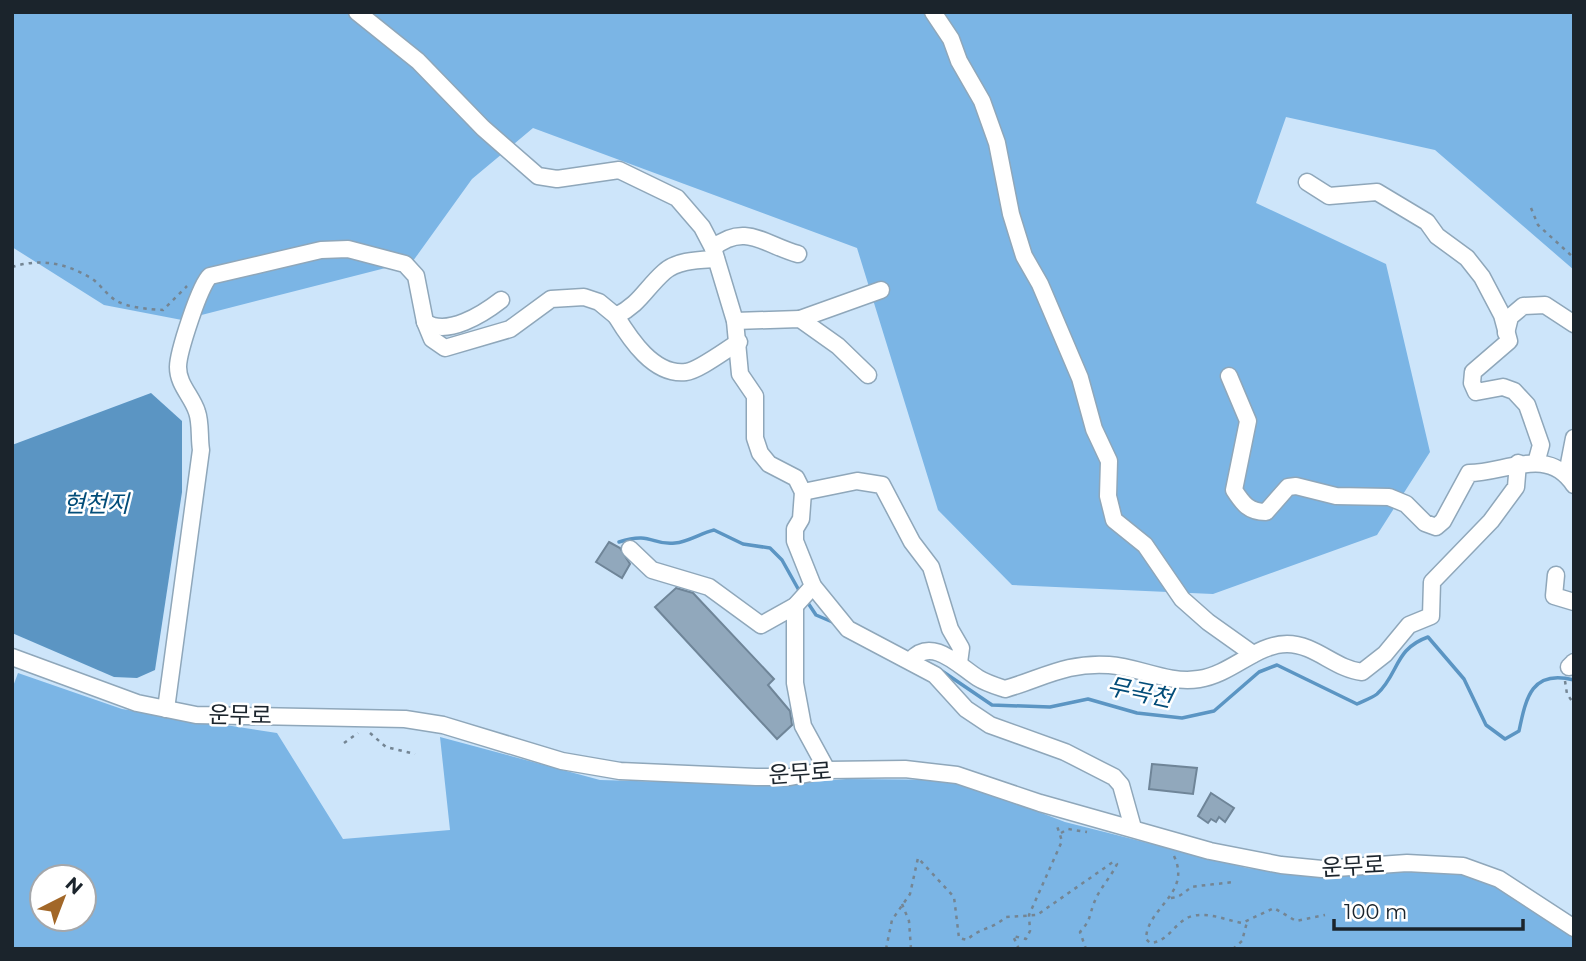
<svg xmlns="http://www.w3.org/2000/svg" width="1586" height="961" font-family="Montserrat,'Noto Sans KR',sans-serif">
	<style>
		.forest { fill: #7bb5e5; fill-rule: evenodd }
		.water { fill: #5b95c3 }
		.lines { fill: none; stroke-linecap: round; stroke-linejoin: round }
		.stream { stroke: #5b95c3; stroke-width: 3.5 }
		.building { fill: #91a8bc; stroke: #6f8598; stroke-width: 2 }
		.minor-casing { stroke: #8fa7ba; stroke-width: 19 }
		.path { stroke: #748593; stroke-width: 2.5; stroke-dasharray: 3.5 5; stroke-linecap: butt }
		.minor { stroke: #fff; stroke-width: 16 }
		.labels { text-anchor: middle; dominant-baseline: central; stroke-width: 5; stroke-linejoin: round; paint-order: stroke }
		.street-label { font-size: 23px; fill: #1b242c; stroke: #fff }
		.water-label { font-size: 24px; font-style: italic; fill: #034d79; stroke: #fff }
	</style>
	<rect width="100%" height="100%" fill="#cde5fa"/>
	<g class="forest">
		<path d="M12,12H1574V270L1435,150L1286,117L1256,203L1386,264L1430,452L1377,535L1213,594L1012,585L938,510L857,248L533,128L472,179L413,261L182,320L104,305L12,247Z"/>
		<path d="M18,673L122,709L277,733L343,839L450,830L440,737L600,780L779,785L846,779L955,780L1065,822L1247,868L1322,877L1409,870L1471,875L1517,897L1574,934V949H12V689ZM42,877H84V919H42Z"/>
	</g>
	<path class="water" d="M151,393L182,421V492L155,670L137,678L114,677L12,633V445Z"/>
	<g class="lines">
		<g class="stream">
			<path d="M619,542C652,531 652,546 675,543C688,542 701,533 714,530L743,544L770,548L782,560L801,594"/>
			<path d="M806,600L816,615L837,624"/>
			<path d="M939,669L992,705L1050,707L1088,699L1137,713L1182,718L1214,711L1259,672L1277,665L1357,704C1363,701 1372,698 1377,694C1399,674 1394,649 1428,637L1464,679L1486,725L1505,739L1519,731C1526,697 1532,669 1574,680"/>
		</g>
	</g>
	<g class="building">
		<path d="M609,542L620,548L630,564L622,578L596,562Z"/>
		<path d="M676,588L693,593L774,679L768,685L790,711L792,725L777,739L655,607Z"/>
		<path d="M1152,764L1197,768L1193,794L1149,789Z"/>
		<path d="M1211,793L1234,808L1225,822L1219,817L1216,822L1211,819L1208,823L1198,816Z"/>
	</g>
	<g class="lines">
		<defs>
			<g id="minor">
				<path d="M357,12L418,61L483,128L538,176L557,179L619,170L677,198L702,227L713,248L735,321L740,374L755,396V438L760,453L769,464L796,478L803,492L801,519L795,529V541L813,586L848,629L935,675L966,709L990,725L1065,752L1114,777L1121,785L1133,828"/>
				<path d="M933,12L951,39L959,61L982,101L997,143L1011,214L1024,256L1040,284L1080,378L1094,429L1109,461L1108,496L1114,520L1145,545L1182,599L1208,622L1253,654"/>
				<path d="M1307,182L1329,196L1377,192L1427,222L1437,236L1467,258L1482,277L1502,315L1509,341L1473,372L1472,383L1476,392L1503,387L1514,391L1527,405L1541,445L1536,463"/>
				<path d="M713,248C745,222 765,245 798,254"/>
				<path d="M616,316C630,339 654,376 686,372C698,371 727,349 739,342"/>
				<path d="M800,319L881,290"/>
				<path d="M735,321L800,319L838,346L868,375"/>
				<path d="M425,322C447,337 483,314 501,300"/>
				<path d="M1506,333L1510,317L1523,306L1545,305L1574,324"/>
				<path d="M1229,376L1248,421L1234,490C1243,504 1249,512 1266,512L1288,487L1296,486L1336,496L1389,497L1406,504L1425,523L1436,527L1443,521L1469,473C1505,473 1548,445 1574,485"/>
				<path d="M1567,474L1574,438"/>
				<path d="M803,492L857,481L882,485L912,542L931,567L950,629L961,648L959,663"/>
				<path d="M630,549L652,570L709,587L761,625L795,606L813,586"/>
				<path d="M1556,575L1554,596L1574,602"/>
				<path d="M795,606V683L803,726L827,770"/>
				<path d="M12,657L137,703L196,715L405,719L443,725L562,761L620,771L756,777H790L827,770L905,769L957,775L1040,803L1210,851L1281,865L1322,869L1407,863L1463,866L1499,879L1574,928"/>
				<path d="M911,660C932,636 959,666 978,678C986,683 996,686 1005,689C1043,678 1067,662 1109,665C1139,667 1168,684 1199,679C1232,674 1256,644 1287,644C1315,644 1335,669 1362,672L1385,654L1409,625L1431,616L1432,582L1491,521L1516,487L1518,463"/>
				<path d="M1569,667L1574,662"/>
				<path d="M166,709L201,450C199,438 201,423 197,412C192,396 178,385 178,367C178,353 200,284 210,276L321,250L348,249L405,264L416,276L425,322L432,339L445,348L510,329L551,299L584,297L599,302L616,316C640,304 645,289 664,272C677,260 699,260 716,259"/>
			</g>
		</defs>
		<use href="#minor" class="minor-casing"/>
		<g class="path">
			<path d="M1531,208L1538,225L1574,258"/>
			<path d="M12,267C41,258 65,263 91,278C100,284 106,294 115,300C128,308 149,309 163,310L187,286"/>
			<path d="M1565,681L1567,694L1574,704"/>
			<path d="M370,733L386,747L415,754"/>
			<path d="M344,743L358,733"/>
			<path d="M1061,833L1068,829L1087,832"/>
			<path d="M1174,856C1192,894 1147,907 1146,939L1150,943C1169,942 1175,921 1192,916C1210,912 1225,920 1242,923L1274,908L1296,921L1325,915"/>
			<path d="M1171,898C1181,897 1184,892 1192,887C1195,886 1227,883 1233,882"/>
			<path d="M902,904L909,921L911,949"/>
			<path d="M886,949L892,920L910,894L918,858L954,897L959,938L967,940C979,928 993,929 1006,917L1037,915L1113,862L1117,864C1111,877 1099,889 1094,903C1089,916 1091,920 1080,932L1086,949"/>
			<path d="M1019,949L1013,936L1026,939L1030,931L1029,915L1062,841L1056,823"/>
			<path d="M1202,949H1205"/>
			<path d="M1233,949L1242,941L1247,922"/>
		</g>
		<use href="#minor" class="minor"/>
	</g>
	<g class="labels">
		<g class="street-label">
			<text transform="translate(240 715) rotate(1)">운무로</text>
			<text transform="translate(800 773) rotate(-4)">운무로</text>
			<text transform="translate(1353 866) rotate(-3)">운무로</text>
		</g>
		<g class="water-label">
			<text x="96" y="503">현천지</text>
			<text transform="translate(1140 692) rotate(12)">무곡천</text>
		</g>
	</g>
	<rect width="1586" height="961" fill="none" stroke="#1b242c" stroke-width="28"/>
	<g transform="translate(63 898) rotate(42)"><circle r="33" fill="#ffffff" stroke="#a4a7ab" stroke-width="2"/>
	<path d="M0-5L12 26L0 18L-12 26Z" fill="#a26728"/>
	<text y="-10" font-size="19" font-weight="bold" text-anchor="middle" fill="#1b242c">N</text>
	</g>
	<path d="M1334 919v10h189v-10" fill="none" stroke="#1b242c" stroke-width="3.5"/>
	<text x="1344" y="919" font-size="21" fill="#1b242c" stroke="#ffffff" stroke-width="5" paint-order="stroke">100 m</text>
</svg>
